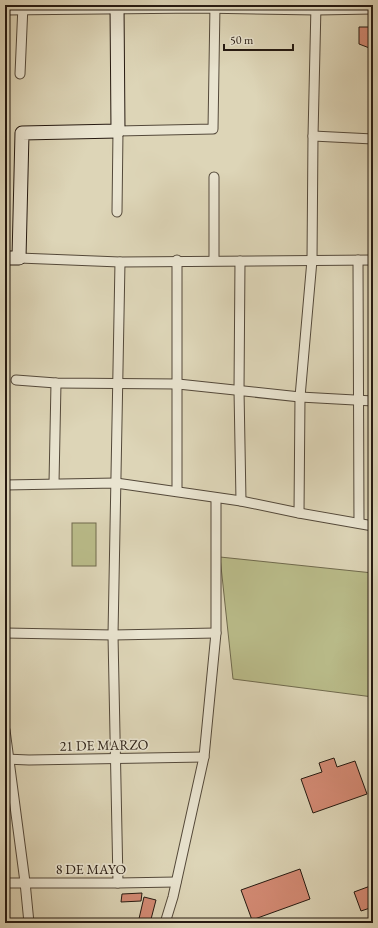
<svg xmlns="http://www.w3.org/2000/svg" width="378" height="928" font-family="'EB Garamond',serif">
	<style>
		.green { fill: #b9bb89; stroke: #706a4d }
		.building { fill: #d48b75; stroke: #261a11 }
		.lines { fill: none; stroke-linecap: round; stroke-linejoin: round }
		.street-casing { stroke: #54493a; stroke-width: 11 }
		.secondary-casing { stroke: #261a11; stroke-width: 15 }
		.street { stroke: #e9e4d0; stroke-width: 9 }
		.secondary { stroke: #e9e4d0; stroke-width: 13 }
		.labels { text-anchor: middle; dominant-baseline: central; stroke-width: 3.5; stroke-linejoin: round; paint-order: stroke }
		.street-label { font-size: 14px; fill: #261a11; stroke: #e9e4d0 }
	</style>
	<rect width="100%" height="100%" fill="#ddd5b7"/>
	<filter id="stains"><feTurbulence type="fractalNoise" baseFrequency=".005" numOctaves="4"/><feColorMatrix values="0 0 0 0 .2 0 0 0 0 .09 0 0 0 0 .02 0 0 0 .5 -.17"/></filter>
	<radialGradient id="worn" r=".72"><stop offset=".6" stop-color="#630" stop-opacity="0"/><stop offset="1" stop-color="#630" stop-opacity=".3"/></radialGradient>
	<g class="green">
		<rect x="72" y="523" width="24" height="43"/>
		<path d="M220,557L373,573V697L233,679Z"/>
	</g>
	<g class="building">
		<path d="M359,27H372V49L359,44Z"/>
		<path d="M334,758L337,767L355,761L367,794L313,813L301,779L322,772L319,763Z"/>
		<path d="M300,869L310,899L252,920L241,890Z"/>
		<path d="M373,885V907L361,911L354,892Z"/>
		<path d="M142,893L141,901L121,902L122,894Z"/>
		<path d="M144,897L156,900L150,923H138Z"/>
	</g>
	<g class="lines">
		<defs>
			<g id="street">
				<path d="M5,10L200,8L317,10L373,9"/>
				<path d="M20,74L23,5"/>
				<path d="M313,136L373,139"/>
				<path d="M117,212L118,131L213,129L215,5"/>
				<path d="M19,258L120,262L373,260"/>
				<path d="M214,260V177"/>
				<path d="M358,260L359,523"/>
				<path d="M240,261L239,390L241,501"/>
				<path d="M16,380L56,383L178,384L300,397L373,401"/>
				<path d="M54,483L56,383"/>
				<path d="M5,485L116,483L241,501L299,513L373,526"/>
				<path d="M177,491V260"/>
				<path d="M299,513L300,397L312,260L313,136L316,5"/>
				<path d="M5,633L113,635L216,633"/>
				<path d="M5,730L25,882L29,923"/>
				<path d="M5,759L29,760L204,757"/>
				<path d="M5,883H118L176,882"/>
				<path d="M118,883L113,635L120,262"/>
				<path d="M165,923L173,897L204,757L216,633V498"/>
			</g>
			<path id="secondary" d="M5,258H19L22,133L118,131L117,5"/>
		</defs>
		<use href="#street" class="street-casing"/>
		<use href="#secondary" class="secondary-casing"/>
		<use href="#street" class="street"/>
		<use href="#secondary" class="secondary"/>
	</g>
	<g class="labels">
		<g class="street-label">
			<text transform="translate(104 745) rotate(-1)">21 DE MARZO</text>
			<text x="91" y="869">8 DE MAYO</text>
		</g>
	</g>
	<rect width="378" height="928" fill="none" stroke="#ddd5b7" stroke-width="20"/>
	<rect x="6" y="6" width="366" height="916" fill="none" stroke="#261a11" stroke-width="2"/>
	<rect x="10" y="10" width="358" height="908" fill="none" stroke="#261a11"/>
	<path d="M224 44v6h69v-6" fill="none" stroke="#261a11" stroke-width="2"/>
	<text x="230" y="44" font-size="12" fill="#261a11" stroke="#e9e4d0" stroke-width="3" paint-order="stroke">50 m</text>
	<rect width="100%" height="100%" filter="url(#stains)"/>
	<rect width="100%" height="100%" fill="url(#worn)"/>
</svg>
